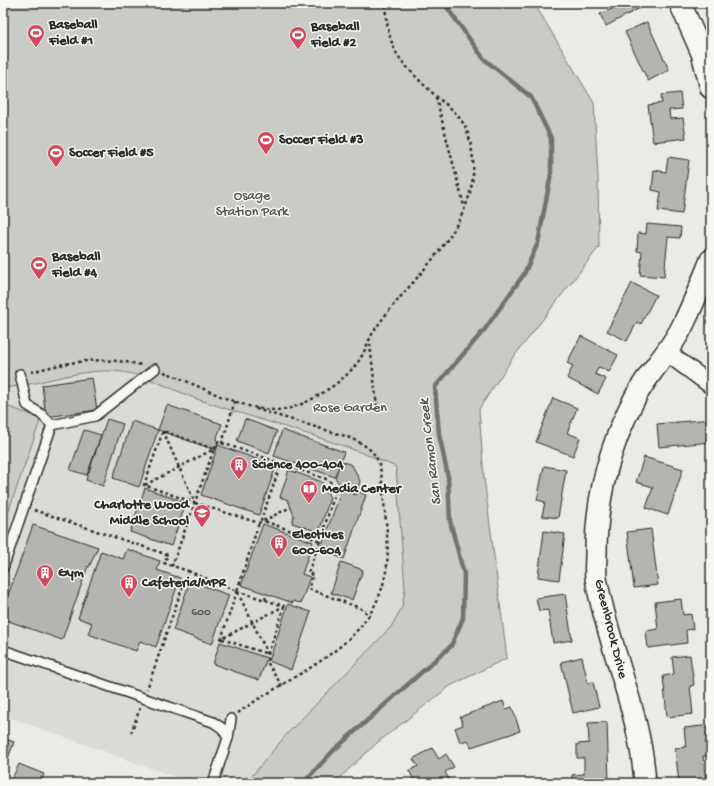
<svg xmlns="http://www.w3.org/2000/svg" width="714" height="786" font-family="'Gochi Hand',sans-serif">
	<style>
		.built { fill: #dadad6 }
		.green { fill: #cacac7; stroke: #7a7a79 }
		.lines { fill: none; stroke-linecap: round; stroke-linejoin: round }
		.stream { stroke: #727270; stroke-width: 4.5 }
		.building { fill: #b4b4b1; stroke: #2b2b2b }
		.service-casing { stroke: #2b2b2b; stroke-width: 12 }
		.minor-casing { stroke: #2b2b2b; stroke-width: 20 }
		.tertiary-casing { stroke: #2b2b2b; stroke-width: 24 }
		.path { stroke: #2b2b2b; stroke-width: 2.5; stroke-dasharray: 3 3; stroke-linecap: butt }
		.service { stroke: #f6f6f2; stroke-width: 9 }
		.minor { stroke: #f6f6f2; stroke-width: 17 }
		.tertiary { stroke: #f6f6f2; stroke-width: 21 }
		.labels { text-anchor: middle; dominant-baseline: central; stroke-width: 3; stroke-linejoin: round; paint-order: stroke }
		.number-label { font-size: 12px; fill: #4d4d4c }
		.poi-label { font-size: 14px; font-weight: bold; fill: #2b2b2b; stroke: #f6f6f2; text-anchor: start }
		.park-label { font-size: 14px; fill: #535352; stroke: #f6f6f2 }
		.street-label { font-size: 14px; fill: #2b2b2b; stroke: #f6f6f2 }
		.water-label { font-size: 15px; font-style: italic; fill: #545453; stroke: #f6f6f2 }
	</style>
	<rect width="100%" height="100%" fill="#eaeae6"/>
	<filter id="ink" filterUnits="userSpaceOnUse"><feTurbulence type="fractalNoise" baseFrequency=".025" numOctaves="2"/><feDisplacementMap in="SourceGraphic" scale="8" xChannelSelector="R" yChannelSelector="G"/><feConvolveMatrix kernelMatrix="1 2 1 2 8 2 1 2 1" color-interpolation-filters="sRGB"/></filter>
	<g filter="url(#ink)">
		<path class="built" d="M115,371L149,379L196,398L364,452L396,467L405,589L402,607L391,627L287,734L246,783H192L3,715V388L16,387L81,372Z"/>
		<g class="green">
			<path d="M3,3H534L594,103L598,177L599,247L512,359L479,409L484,478L507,658L450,686L378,742L334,783H246L287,734L391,627L402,607L405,589L396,467C332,438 263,422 197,399C170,389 143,373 114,371C76,369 41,385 3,388Z"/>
			<path d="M3,405L41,418L3,527Z"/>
		</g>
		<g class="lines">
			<path class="stream" d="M303,783L334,750L451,646L463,618L464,574L450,521L448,477L439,434L435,387L485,329L524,274L538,243L551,174V138L531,97L484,59L448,9L446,3"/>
		</g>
		<g class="building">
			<path d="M609,3H640L642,7L606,26L600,14L612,9Z"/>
			<path d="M647,22L669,70L648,81L625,32Z"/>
			<path d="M680,93L682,109L669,110L670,119L683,118L686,138L653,142L648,105L662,103L661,95Z"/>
			<path d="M668,157L689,160L682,214L658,211L661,192L652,190L654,170L666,172Z"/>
			<path d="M647,224L681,227L680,238L668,237L664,277L640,275L642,252L637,251L638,233L646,234Z"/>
			<path d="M632,283L656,295L641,324L637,322L627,341L607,331Z"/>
			<path d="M581,336L618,355L609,372L599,367L595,374L606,379L598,394L567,378L573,366L567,363Z"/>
			<path d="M92,378L97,410L46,417L42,385Z"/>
			<path d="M553,398L577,408L567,433L580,438L573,456L536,442Z"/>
			<path d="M167,405L222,424L216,440L219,441L215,450L158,430Z"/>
			<path d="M107,419L123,424L103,486L86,480Z"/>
			<path d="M245,419L277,431L269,453L237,441Z"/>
			<path d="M711,419V442L659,447L657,424Z"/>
			<path d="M132,421L158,430L139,487L113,478Z"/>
			<path d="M84,430L101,435L87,475L70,470Z"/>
			<path d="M282,430L344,452L335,477L274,456Z"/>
			<path d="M218,445L276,466L259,515L201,495Z"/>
			<path d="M644,457L683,469L668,515L646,508L653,487L636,482Z"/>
			<path d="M341,461L352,465L360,481L356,495L342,489L335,477Z"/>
			<path d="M544,466L566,470L558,518L542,516L545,502L537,500Z"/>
			<path d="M289,470L322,482L330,498L319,532L292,523L294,516L288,500L280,497Z"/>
			<path d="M145,488L186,503L171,546L130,532Z"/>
			<path d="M342,489L356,495L357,491L366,495L344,559L320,550Z"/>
			<path d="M263,524L313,542L302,574L310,577L301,603L293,601V603L241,585Z"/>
			<path d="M33,525L98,547L89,567L88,566L62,640L3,619V609Z"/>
			<path d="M651,529L658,585L634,588L627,532Z"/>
			<path d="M544,531L565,534L559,580L538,577Z"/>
			<path d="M127,549L160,561L157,570L180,578L156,647L140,641L136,651L88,634L92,623L78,618L101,551L123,559Z"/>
			<path d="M341,562L363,570L352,600L331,593Z"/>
			<path d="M190,581L229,595L212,644L173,630Z"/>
			<path d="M565,594L572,640L553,643L548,610L539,611L536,598Z"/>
			<path d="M681,599L683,615L691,614L693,629L686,630L687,643L648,648L646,631L658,629L655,602Z"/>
			<path d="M288,604L311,612L291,670L269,661Z"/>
			<path d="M220,642L267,658L259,680L213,664Z"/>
			<path d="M690,655L694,685L690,686L693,714L667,717L663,676L674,674L672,657Z"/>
			<path d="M582,657L588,683L593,682L599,707L573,713L561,662Z"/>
			<path d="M503,701L506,709L512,707L520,731L471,747L468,740L460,742L455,728L463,725L460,717Z"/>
			<path d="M607,722L609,783H572V775L584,774V758H577V744L589,743L588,723Z"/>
			<path d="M710,725L711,742L708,743L710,756H703L706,783H679L675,748L686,747L684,728Z"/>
			<path d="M3,738L14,742L3,772Z"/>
			<path d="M432,748L439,759L446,754L454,767L445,772L451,783H416L409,771L418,766L413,759Z"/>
			<path d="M19,764L44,774L42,779L50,783H10Z"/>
		</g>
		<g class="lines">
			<defs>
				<g id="service">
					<path d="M52,425L95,416L155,369"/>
					<path d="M3,568L52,425L41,414L27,405L20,374"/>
					<path d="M3,650L213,722L222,728L228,738L213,783"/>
					<path d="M228,738L231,719"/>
				</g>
				<path id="minor" d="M666,352L711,385"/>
				<g id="tertiary">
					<path d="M680,3L702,53L711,88"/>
					<path d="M645,783C641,713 608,647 596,578C595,570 596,561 596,554C596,498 610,443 637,394C650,371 670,351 682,327C693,305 702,282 711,260"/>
				</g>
			</defs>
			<use href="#service" class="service-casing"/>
			<use href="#minor" class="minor-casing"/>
			<use href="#tertiary" class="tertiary-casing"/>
			<g class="path">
				<path d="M436,97L464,206"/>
				<path d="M370,344L377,407"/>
				<path d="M31,372C72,361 100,356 142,365"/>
				<path d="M164,372C198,384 250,416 286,409C307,405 340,384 354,367C365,355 367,341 376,328C411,277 478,228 473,160C472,149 469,132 463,123C457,113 447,105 438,98C424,85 409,71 398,56C389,41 386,20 385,3"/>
				<path d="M163,431L195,503L144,485L163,431L214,449L172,566"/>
				<path d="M222,443L329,480L336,490L320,541L261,520L281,464"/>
				<path d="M145,485L214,449L219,441L222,443L235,401"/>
				<path d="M195,503L259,523L291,507"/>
				<path d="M34,510L168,555L164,563L188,571L147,689"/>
				<path d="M320,541L308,573L313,575L309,589L360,608L370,615"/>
				<path d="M188,571L237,591L259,523"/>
				<path d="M237,591L284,606L221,639Z"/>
				<path d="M265,600L267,594"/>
				<path d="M222,639L268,654L237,591"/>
				<path d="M3,640L5,633"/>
				<path d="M282,686L267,662L268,654L284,607"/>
				<path d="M238,713C296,670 377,648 387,565C389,545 386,522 384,502C380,464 384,451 345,436L253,408"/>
				<path d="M131,733L140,708"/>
			</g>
			<use href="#service" class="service"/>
			<use href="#minor" class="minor"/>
			<use href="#tertiary" class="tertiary"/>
		</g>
	</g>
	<defs>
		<symbol id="stadium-pin" viewBox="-11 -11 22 30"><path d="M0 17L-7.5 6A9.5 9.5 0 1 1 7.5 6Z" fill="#d1495b" stroke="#f6f6f2"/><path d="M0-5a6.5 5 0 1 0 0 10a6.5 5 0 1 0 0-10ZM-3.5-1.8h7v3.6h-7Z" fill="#fff"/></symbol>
		<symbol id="building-pin" viewBox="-11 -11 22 30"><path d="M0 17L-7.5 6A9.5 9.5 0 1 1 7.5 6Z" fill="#d1495b" stroke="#f6f6f2"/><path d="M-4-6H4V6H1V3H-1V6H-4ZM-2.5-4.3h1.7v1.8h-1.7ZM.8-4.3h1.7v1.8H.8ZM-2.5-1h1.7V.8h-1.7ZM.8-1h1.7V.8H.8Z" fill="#fff"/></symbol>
		<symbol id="library-pin" viewBox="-11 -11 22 30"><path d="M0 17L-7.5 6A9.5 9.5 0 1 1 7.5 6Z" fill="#d1495b" stroke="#f6f6f2"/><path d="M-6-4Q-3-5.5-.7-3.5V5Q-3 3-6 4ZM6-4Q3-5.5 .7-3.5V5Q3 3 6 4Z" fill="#fff"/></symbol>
		<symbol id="school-pin" viewBox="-11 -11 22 30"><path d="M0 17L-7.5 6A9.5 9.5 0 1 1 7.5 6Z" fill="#d1495b" stroke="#f6f6f2"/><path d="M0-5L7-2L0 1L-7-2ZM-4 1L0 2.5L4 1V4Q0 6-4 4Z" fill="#fff"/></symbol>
	</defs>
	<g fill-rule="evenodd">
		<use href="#stadium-pin" x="26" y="23" width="20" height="27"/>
		<use href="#stadium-pin" x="288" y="25" width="20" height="27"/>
		<use href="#stadium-pin" x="256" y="130" width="20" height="27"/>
		<use href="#stadium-pin" x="46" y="143" width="20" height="27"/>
		<use href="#stadium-pin" x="29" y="255" width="20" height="27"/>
		<use href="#building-pin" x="229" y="455" width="20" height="27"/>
		<use href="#library-pin" x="299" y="479" width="20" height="27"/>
		<use href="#school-pin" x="192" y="503" width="20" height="27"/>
		<use href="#building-pin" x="269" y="533" width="20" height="27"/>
		<use href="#building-pin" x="35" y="563" width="20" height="27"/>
		<use href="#building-pin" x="119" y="573" width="20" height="27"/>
	</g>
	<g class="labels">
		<g class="number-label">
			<text x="201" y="613">600</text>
		</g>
		<g class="poi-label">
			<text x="49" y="25">Baseball<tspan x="49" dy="16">Field #1</tspan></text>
			<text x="311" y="27">Baseball<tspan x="311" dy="16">Field #2</tspan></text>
			<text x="279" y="140">Soccer Field #3</text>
			<text x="69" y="153">Soccer Field #5</text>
			<text x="52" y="257">Baseball<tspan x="52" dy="16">Field #4</tspan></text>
			<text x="252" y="465">Science 400-404</text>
			<text x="322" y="489">Media Center</text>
			<text x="189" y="505" text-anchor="end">Charlotte Wood<tspan x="189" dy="16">Middle School</tspan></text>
			<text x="292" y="535">Electives<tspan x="292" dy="16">600-604</tspan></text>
			<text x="58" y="573">Gym</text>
			<text x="142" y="583">Cafeteria/MPR</text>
		</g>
		<g class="park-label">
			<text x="252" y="196">Osage<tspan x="252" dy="16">Station Park</tspan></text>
			<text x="350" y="408">Rose Garden</text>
		</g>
		<g class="street-label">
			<text transform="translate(610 629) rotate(76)">Greenbrook Drive</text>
		</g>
		<g class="water-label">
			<text transform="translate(431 452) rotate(-97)">San Ramon Creek</text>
		</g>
	</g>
	<rect width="714" height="786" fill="none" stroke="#f6f6f2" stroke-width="16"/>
	<rect x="8" y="8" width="698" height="770" fill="none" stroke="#2b2b2b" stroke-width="1.5" filter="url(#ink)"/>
</svg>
